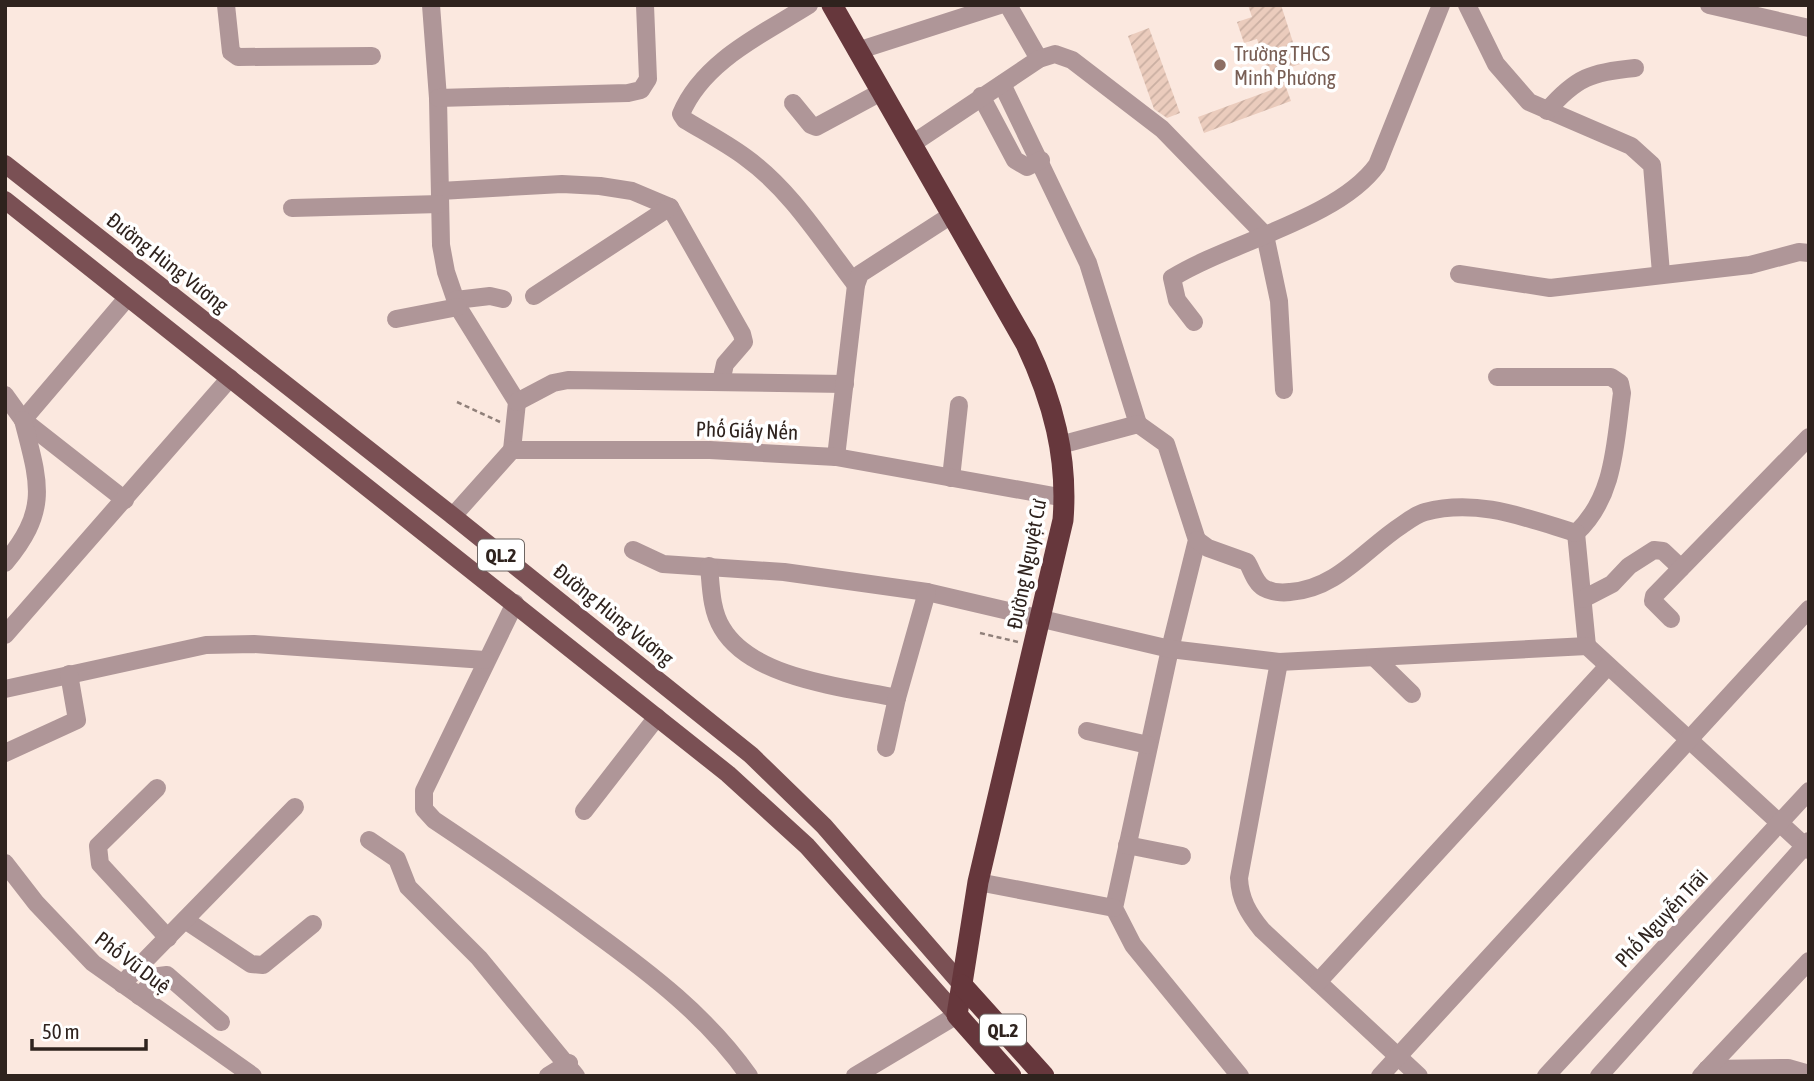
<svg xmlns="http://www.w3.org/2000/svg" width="1814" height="1081" font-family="'Asap Condensed',sans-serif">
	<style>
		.building { fill: url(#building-hatch) }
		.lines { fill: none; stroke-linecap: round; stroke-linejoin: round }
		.path { stroke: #90807a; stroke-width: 2.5; stroke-dasharray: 5 3.5; stroke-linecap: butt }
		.minor { stroke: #af9698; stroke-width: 18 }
		.major { stroke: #7a5054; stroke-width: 18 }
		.highway { stroke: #66373c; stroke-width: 21 }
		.education-dot { fill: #8d6e63; stroke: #fff; stroke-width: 2.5 }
		.labels { text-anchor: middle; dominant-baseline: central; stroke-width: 7; stroke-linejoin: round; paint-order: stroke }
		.shield { fill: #fff; stroke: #6d6562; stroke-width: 2 }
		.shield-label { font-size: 19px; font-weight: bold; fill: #2f231e }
		.education-label { font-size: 21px; fill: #785e54; stroke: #fff; text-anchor: start }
		.street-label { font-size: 21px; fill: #2f231e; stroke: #fff }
	</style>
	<defs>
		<pattern id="building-hatch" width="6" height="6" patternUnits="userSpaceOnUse" patternTransform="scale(1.75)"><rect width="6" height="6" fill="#ebccbd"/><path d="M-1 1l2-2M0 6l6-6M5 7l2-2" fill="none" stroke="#caafa2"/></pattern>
	</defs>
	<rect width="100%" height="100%" fill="#fbe8df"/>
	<g class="building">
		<path d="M1248,5H1281L1300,64L1280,71L1291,101L1204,133L1198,117L1274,89L1257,39L1244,43L1237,22L1252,17Z"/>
		<path d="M1149,28L1180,113L1167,118L1154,109L1128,36Z"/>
	</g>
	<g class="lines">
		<g class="path">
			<path d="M457,402L500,422"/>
			<path d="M980,633L1018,642"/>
		</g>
		<g class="minor">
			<path d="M226,5L231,52L238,57L372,56"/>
			<path d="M431,5L438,98L441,245L446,272L458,307L517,402L512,450"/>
			<path d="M809,5C763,34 703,61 681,114L685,120C705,132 726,143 745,157C791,190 822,241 856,285"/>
			<path d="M1008,5L1039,59"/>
			<path d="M1467,5L1496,64L1529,102L1631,146L1652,165L1661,273"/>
			<path d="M1709,5L1809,28"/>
			<path d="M857,51L1000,5"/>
			<path d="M1002,84L1088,263L1138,424"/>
			<path d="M981,96L1015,160L1027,167L1041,160"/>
			<path d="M438,98L628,93L641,90L648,79L645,5"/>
			<path d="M793,103L811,125L816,127L881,92"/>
			<path d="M1547,111C1576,77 1592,72 1635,68"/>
			<path d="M912,144L1039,59L1055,54L1072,60L1162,129L1265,235L1279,301L1284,390"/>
			<path d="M440,191L562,184L600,186L632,191L670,207L742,334L744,342L725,364L721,382"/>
			<path d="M292,208L440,204"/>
			<path d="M1459,274L1550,288L1750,265L1799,252L1809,253"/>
			<path d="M534,296L670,207"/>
			<path d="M456,300L490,296L503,299"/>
			<path d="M396,319L458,307"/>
			<path d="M1194,322L1177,300L1172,278C1230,242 1338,219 1377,165L1441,5"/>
			<path d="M1497,377H1611L1620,383L1622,393C1615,443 1615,497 1576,533"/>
			<path d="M5,395L23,420L125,500"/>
			<path d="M517,402L553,383L568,380L845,384"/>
			<path d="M23,420L127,298"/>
			<path d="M1060,445L1138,424L1166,444L1197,540L1170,649L1114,908L1133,945L1240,1076"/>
			<path d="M836,457L856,285L860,274L953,214"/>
			<path d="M951,478L959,405"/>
			<path d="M453,516L512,450H710L836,457L1065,498"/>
			<path d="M1576,533L1587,646"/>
			<path d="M1197,540L1208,548L1247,562C1252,570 1255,583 1264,588C1271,592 1282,593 1290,592C1337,589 1365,549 1402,525C1409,520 1417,514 1425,512C1478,498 1526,518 1576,533"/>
			<path d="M633,550L663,564L784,572L927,592L1170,649L1279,662L1587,646L1809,850"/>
			<path d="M5,563C50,509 39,483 23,420"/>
			<path d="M709,566C711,587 711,610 722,628C752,679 844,687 897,698L927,592"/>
			<path d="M1583,599L1612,584L1629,566L1654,550L1663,551L1681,568"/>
			<path d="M515,603L424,791V809L434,820C488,856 540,892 592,931C650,973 708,1017 749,1076"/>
			<path d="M1671,619L1653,601L1654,596L1809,437"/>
			<path d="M5,635L230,378"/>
			<path d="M1375,658L1412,694"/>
			<path d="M1279,662L1239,878C1240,899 1248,913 1262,930L1419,1076"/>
			<path d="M5,689L206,645L254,644L485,660"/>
			<path d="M1087,731L1148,745"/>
			<path d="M886,748L897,698"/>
			<path d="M5,753L77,720L69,674"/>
			<path d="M157,788L98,846L100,864L168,938"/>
			<path d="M584,811L657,717"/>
			<path d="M369,840L397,859L408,887L479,958L576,1076"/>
			<path d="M1127,845L1182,856"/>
			<path d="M5,863L36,903L93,963L253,1076"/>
			<path d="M978,882L1114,908"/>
			<path d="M185,920L251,964L263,965L313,924"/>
			<path d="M1318,982L1608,666"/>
			<path d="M122,984L295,807"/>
			<path d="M139,996L159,976L167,975L221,1022"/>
			<path d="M1707,1069L1788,1068L1809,1074"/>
			<path d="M548,1076L569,1063"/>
			<path d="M855,1076L957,1015"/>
			<path d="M1380,1076L1809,609"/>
			<path d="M1546,1076L1809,791"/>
			<path d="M1599,1076L1809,841"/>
			<path d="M1701,1076L1809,961"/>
		</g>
		<g class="major">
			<path d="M5,164L453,516L751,755L824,826L962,985"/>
			<path d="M5,200L728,774L807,846L957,1015"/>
		</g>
		<g class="highway">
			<path d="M832,5L1026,344C1053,401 1068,457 1063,520L978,882L957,1015L1011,1076"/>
			<path d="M962,985L1044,1076"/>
		</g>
	</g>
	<circle class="education-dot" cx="1220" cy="65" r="7"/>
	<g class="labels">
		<g class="shield">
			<rect x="478" y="539.5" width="46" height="31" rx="5"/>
			<rect x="980" y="1014.5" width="46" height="31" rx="5"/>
		</g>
		<g class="shield-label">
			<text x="501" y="555">QL.2</text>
			<text x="1003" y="1030">QL.2</text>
		</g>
		<g class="education-label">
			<text x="1234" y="53">Trường THCS<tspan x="1234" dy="24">Minh Phương</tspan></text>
		</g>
		<g class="street-label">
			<text transform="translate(168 262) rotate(38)">Đường Hùng Vương</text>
			<text transform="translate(747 430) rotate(2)">Phố Giấy Nến</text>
			<text transform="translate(1026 564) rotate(-79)">Đường Nguyệt Cư</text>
			<text transform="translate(614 614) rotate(39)">Đường Hùng Vương</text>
			<text transform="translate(1661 918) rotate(-47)">Phố Nguyễn Trãi</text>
			<text transform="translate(133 962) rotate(37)">Phố Vũ Duệ</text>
		</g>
	</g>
	<rect width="1814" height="1081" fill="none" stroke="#2f231e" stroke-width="14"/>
	<path d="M32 1039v10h114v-10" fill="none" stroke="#2f231e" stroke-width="3.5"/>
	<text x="42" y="1039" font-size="21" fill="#2f231e" stroke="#ffffff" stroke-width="5" paint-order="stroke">50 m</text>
</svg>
